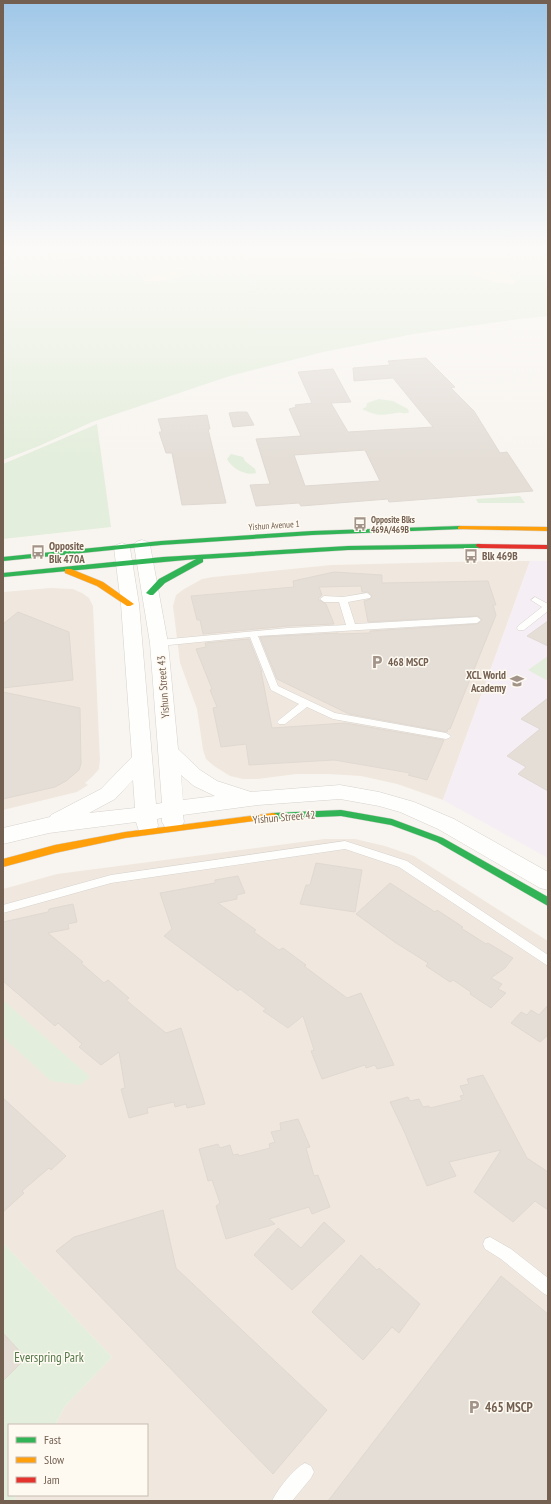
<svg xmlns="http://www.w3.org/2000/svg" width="551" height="1504" font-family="'PT Sans Narrow',sans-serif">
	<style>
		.residential { fill: #f0e8de }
		.education { fill: #f5eef4 }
		.green { fill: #e4eedc }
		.sand { fill: #f7f2db }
		.building { fill: #e4ded7; stroke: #e0d9d2; fill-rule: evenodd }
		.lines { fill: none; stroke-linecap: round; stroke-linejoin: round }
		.lane-casing { stroke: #d7d2cd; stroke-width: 1 }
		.street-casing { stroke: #d7d2cd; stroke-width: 1 }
		.fast-casing { stroke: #d7d2cd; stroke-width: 1 }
		.slow-casing { stroke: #d7d2cd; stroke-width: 1 }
		.jam-casing { stroke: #d7d2cd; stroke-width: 1 }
		.lane { fill: #fefefd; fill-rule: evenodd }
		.street { fill: #fefefd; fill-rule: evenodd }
		.fast { fill: #30b455; fill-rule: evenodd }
		.slow { fill: #ff9f0a; fill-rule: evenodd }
		.jam { fill: #e5322d; fill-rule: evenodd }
		.labels { text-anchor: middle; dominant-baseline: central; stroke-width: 3; stroke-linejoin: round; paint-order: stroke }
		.far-poi-label { font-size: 9px; font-weight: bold; fill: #746051; stroke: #fefaf2; text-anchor: start }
		.far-street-label { font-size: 9px; fill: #746051; stroke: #fefaf2 }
		.poi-label { font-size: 11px; font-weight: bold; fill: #746051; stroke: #fefaf2; text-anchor: start }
		.street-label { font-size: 11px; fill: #746051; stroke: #fefaf2 }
		.near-park-label { font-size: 13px; fill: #54784a; stroke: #fefaf2 }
		.near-poi-label { font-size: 13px; font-weight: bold; fill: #746051; stroke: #fefaf2; text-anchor: start }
	</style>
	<rect width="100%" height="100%" fill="#f8f5f0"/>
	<g class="residential">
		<path d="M490,561H530L443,800L397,784L361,776L328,774H296L258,779H243L230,776L214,766L206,759L203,750L197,709L180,663L173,606L176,595L184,589L202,579L213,577L331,565Z"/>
		<path d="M51,588L73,589L82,593L89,598L93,606L100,760L99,769L93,776L85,783L88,785L77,792L3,810V592Z"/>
		<path d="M324,839H355L385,846L414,856L548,941V1501H14L17,1495H147V1425H55L65,1406L112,1357L3,1243V889L57,874Z"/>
	</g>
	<path class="education" d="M530,561H548V858L443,800Z"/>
	<g class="green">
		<path d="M3,250H548V316L519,319L414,334L323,352L230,376L92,422L39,446L3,460Z"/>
		<path d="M379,399L393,401L408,409L409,412C405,415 402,412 397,413C380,415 379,417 362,409L366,407L367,403Z"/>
		<path d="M97,424L111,527L3,539V464Z"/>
		<path d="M231,454L243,457L245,461L255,469L256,473C246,476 232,469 227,459Z"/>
		<path d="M520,496L525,503H478L476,499Z"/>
		<path d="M548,656V681L528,670Z"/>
		<path d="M3,1000L90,1077L80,1085L51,1081L3,1037Z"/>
		<path d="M3,1243L112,1357L65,1406L55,1425H9V1495H17L14,1501H3Z"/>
	</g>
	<g class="sand">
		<path d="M348,250L365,251C353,262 333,259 319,253C328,248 342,254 348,250Z"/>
		<path d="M72,251L78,252L77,254L82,256L64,260L51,256L57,252Z"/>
		<path d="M180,267L191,269C179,279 168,282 152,281C148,281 147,282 143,280V278C146,277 149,274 152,273C159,272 166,274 171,268Z"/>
		<path d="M487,270L511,276L510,278L516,280L514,284L492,282L489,279H484L482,277L474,276L472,273Z"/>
	</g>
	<g class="building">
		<path d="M426,358L455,387L451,388L474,411L500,453L507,452L533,491L389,502L388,499L301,506L299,503L256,506L250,485L270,484L256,439L301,436L289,409L296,407L295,405L312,403L298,372L333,369L351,402L331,403L348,432L433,427L393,378L354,381L353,368L390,365L388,361ZM365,450L380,481L305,486L294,455Z"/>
		<path d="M237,412H247L254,425L233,427L229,413Z"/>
		<path d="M207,415L210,429H208L226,503L182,505L172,453H166L159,432H162L158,419Z"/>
		<path d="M334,572L382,575V583L488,581L496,605H493L496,615L450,729H448L447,732L349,714L277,679L260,637L338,633L339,634L370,633V631L477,624L482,620L478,616L368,622L364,601L370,599L372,596L368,592H362L361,586L319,587L322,595L318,599L326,604L334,624L288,626L203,634L200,620H197L191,596L294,587L293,581Z"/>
		<path d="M18,612L69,632L73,680L3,688V624Z"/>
		<path d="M548,621V646L527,636Z"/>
		<path d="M249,639L262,672L261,671L272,728L345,723L444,740L427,780L408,775L410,773L334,760L249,765L246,744L221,747L213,708L217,707L210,690L212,689L196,649L206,647L205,643Z"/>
		<path d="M3,692L80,708L81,764L79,770L66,781L55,787L3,799Z"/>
		<path d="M548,698V791L518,774L526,767L507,756L540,729L521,719Z"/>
		<path d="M316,863L362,870L355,912L300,904L306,885H310Z"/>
		<path d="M238,876L245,893L237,895V899L218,903L256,930L254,932L279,950L283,948L306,965L304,966L347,998L361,993L394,1065L377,1069L375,1065L366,1068L365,1065L322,1079L311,1051L314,1050L303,1016L288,1028L263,1011L266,1009L240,989L238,991L164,936L172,929L160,893L215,883V880Z"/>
		<path d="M390,883L435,912L437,910L463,927L461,928L486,944L488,943L513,958L505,968L491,978L502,984L498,989L506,993L491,1008L470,994L471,992L453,980L450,982L426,966L428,963L396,943L356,914Z"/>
		<path d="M73,904L77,922L68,924L69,929L48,933L83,962L81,963L104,983L108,980L129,998L126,1000L166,1033L181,1028L205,1104L187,1108L186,1104L175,1107L174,1102L147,1108L148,1113L129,1118L121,1089L125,1088L119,1052L101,1065L79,1047L82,1044L58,1023L55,1026L3,981V922L48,912L49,909Z"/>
		<path d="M548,1005V1035L540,1042L511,1023L521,1012L527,1015L531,1010L539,1015Z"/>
		<path d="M483,1075L527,1158L548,1172V1210L535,1201L513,1222L474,1192L501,1150L449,1162L456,1176L427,1186L404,1131L390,1102L408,1097L410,1101L419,1099L423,1107L429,1106L430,1108L462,1100L460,1096L464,1095L460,1086L469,1084L467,1079Z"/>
		<path d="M3,1098L66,1156L51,1170L49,1168L22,1191L24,1193L3,1212Z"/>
		<path d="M298,1119L310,1147L306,1148L314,1176L318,1175L330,1207L312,1214L309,1207L269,1219L275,1224L226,1239L216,1206L220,1203L212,1180L208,1181L199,1149L218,1144L220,1148L230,1145L233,1155L238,1154L239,1156L270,1148L269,1144L275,1142L271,1132L281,1130L280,1123Z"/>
		<path d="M163,1210L176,1268L327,1410L273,1474L56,1251L74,1237Z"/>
		<path d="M324,1222L345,1241L292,1290L254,1255L278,1228L301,1248Z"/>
		<path d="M361,1255L377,1270L379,1268L420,1304L399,1333L392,1327L363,1360L312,1312Z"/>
		<path d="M501,1276L548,1314V1501H328Z"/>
		<path d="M3,1333L26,1358L3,1381Z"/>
	</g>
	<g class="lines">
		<defs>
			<g id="lane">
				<path d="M367,593L371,596L370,598L348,602L355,624L477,617L481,620L477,623L258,636L278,686L335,713L446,733L451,736L449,738L446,739L333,719L307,707L285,724H279L277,722L279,720L299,704L271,690L250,637L159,646L155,643L159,640L288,628L346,625L339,602H324L320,599L324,596L343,597Z"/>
				<path d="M535,597L548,604V611L524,630H518L517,628L518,626L542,607L531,600Z"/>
				<path d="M345,841L407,861L548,955V966L399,867L345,849L111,883L3,913V905L111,875Z"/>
				<path d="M490,1237L511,1249L548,1278V1296L543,1293L501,1259L485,1249L483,1244L485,1239Z"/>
				<path d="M305,1463L311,1466L314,1472L311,1478L292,1501H272C277,1490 294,1468 305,1463Z"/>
			</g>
			<path id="street" d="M142,540L148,542L150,545L168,643L178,749L200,770L217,781L251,792L340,785L379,792L414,802L454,819L548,872V890L540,888L438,829L400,812L379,806L340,799L258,805L183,815L184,822L181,827L173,830L165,827L162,822V818L157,819L158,826L155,831L147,834L139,831L136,822L49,833L3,844V828L50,817L51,815L101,789L132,757L121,604L114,548L116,545L122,543L128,545L130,548L139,604L156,804L162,803L150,643L134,545L136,542ZM181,775L194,786L215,796L183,800ZM133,780L135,808L89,813L115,799Z"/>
			<g id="fast">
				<path d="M460,526L462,527V529L312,535L161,545L3,561V557L161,541L312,531Z"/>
				<path d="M480,544L484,546L483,548L348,550L203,559V562L165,583L153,595H150L146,593L159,579L196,559L3,577V573L163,557L348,546Z"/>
				<path d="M341,810L392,819L443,838L548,897V906L437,842L391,825L341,816L273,819L270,818L268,816L270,814L273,813Z"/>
			</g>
			<g id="slow">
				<path d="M460,526L548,527V531L458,529V527Z"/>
				<path d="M65,569H71L103,582L134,604L130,606H127L97,586L65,573Z"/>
				<path d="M273,813L276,814L278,816L276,818L125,838L55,853L3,867V859L55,845L125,832Z"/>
			</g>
			<path id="jam" d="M477,544L548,545V549L480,548L476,546Z"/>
		</defs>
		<use href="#lane" class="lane-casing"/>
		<use href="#street" class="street-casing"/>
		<use href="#fast" class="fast-casing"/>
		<use href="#slow" class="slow-casing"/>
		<use href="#jam" class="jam-casing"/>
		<use href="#lane" class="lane"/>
		<use href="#street" class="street"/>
		<use href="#fast" class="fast"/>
		<use href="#slow" class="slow"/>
		<use href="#jam" class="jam"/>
	</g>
	<linearGradient id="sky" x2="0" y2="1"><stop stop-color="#9fc7e8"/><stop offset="0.54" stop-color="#fcfaf8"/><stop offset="1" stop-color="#fcfaf8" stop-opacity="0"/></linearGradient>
	<rect width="551" height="460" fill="url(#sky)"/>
	<defs>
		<symbol id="bus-bare" viewBox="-9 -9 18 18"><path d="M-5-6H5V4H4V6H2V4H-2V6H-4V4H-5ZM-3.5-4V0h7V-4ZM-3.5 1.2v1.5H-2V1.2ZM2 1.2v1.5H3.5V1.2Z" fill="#a29489" stroke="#fefaf2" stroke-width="2.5" paint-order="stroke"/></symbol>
		<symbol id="parking-bare" viewBox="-9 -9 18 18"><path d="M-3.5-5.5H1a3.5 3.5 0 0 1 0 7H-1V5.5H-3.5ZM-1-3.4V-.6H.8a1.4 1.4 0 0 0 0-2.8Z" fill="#a29489" stroke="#fefaf2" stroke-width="2.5" paint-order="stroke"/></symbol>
		<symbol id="school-bare" viewBox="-9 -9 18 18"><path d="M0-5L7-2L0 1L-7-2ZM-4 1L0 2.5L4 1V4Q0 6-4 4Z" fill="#a29489" stroke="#fefaf2" stroke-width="2.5" paint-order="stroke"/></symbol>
	</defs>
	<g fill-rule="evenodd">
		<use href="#bus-bare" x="350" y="514" width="20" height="20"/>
		<use href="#bus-bare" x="28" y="542" width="20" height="20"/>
		<use href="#bus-bare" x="461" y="546" width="20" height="20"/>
		<use href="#parking-bare" x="367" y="652" width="20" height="20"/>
		<use href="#school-bare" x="507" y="671" width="20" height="20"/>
		<use href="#parking-bare" x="464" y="1397" width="20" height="20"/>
	</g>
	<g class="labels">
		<g class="far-poi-label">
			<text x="371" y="519">Opposite Blks<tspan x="371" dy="10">469A/469B</tspan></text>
		</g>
		<g class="far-street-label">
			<text transform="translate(274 525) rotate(-4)">Yishun Avenue 1</text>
		</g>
		<g class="poi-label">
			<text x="49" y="546">Opposite<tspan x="49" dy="13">Blk 470A</tspan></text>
			<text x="482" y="556">Blk 469B</text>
			<text x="388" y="662">468 MSCP</text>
			<text x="506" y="675" text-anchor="end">XCL World<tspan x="506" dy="13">Academy</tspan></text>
		</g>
		<g class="street-label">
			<text transform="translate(163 687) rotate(-94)">Yishun Street 43</text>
			<text transform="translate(284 817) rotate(-5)">Yishun Street 42</text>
		</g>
		<g class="near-park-label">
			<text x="49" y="1357">Everspring Park</text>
		</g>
		<g class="near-poi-label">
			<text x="485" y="1407">465 MSCP</text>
		</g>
	</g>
	<rect width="551" height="1504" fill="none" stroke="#746051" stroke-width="8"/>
	<rect x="8" y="1424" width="140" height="72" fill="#fefaf2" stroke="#c7bcb2"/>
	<rect x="16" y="1437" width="20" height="6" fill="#30b455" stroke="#c7bcb2"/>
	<text x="44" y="1444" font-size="12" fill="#746051">Fast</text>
	<rect x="16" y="1457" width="20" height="6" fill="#ff9f0a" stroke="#c7bcb2"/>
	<text x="44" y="1464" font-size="12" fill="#746051">Slow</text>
	<rect x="16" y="1477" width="20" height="6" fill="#e5322d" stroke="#c7bcb2"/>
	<text x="44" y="1484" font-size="12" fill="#746051">Jam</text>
</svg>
